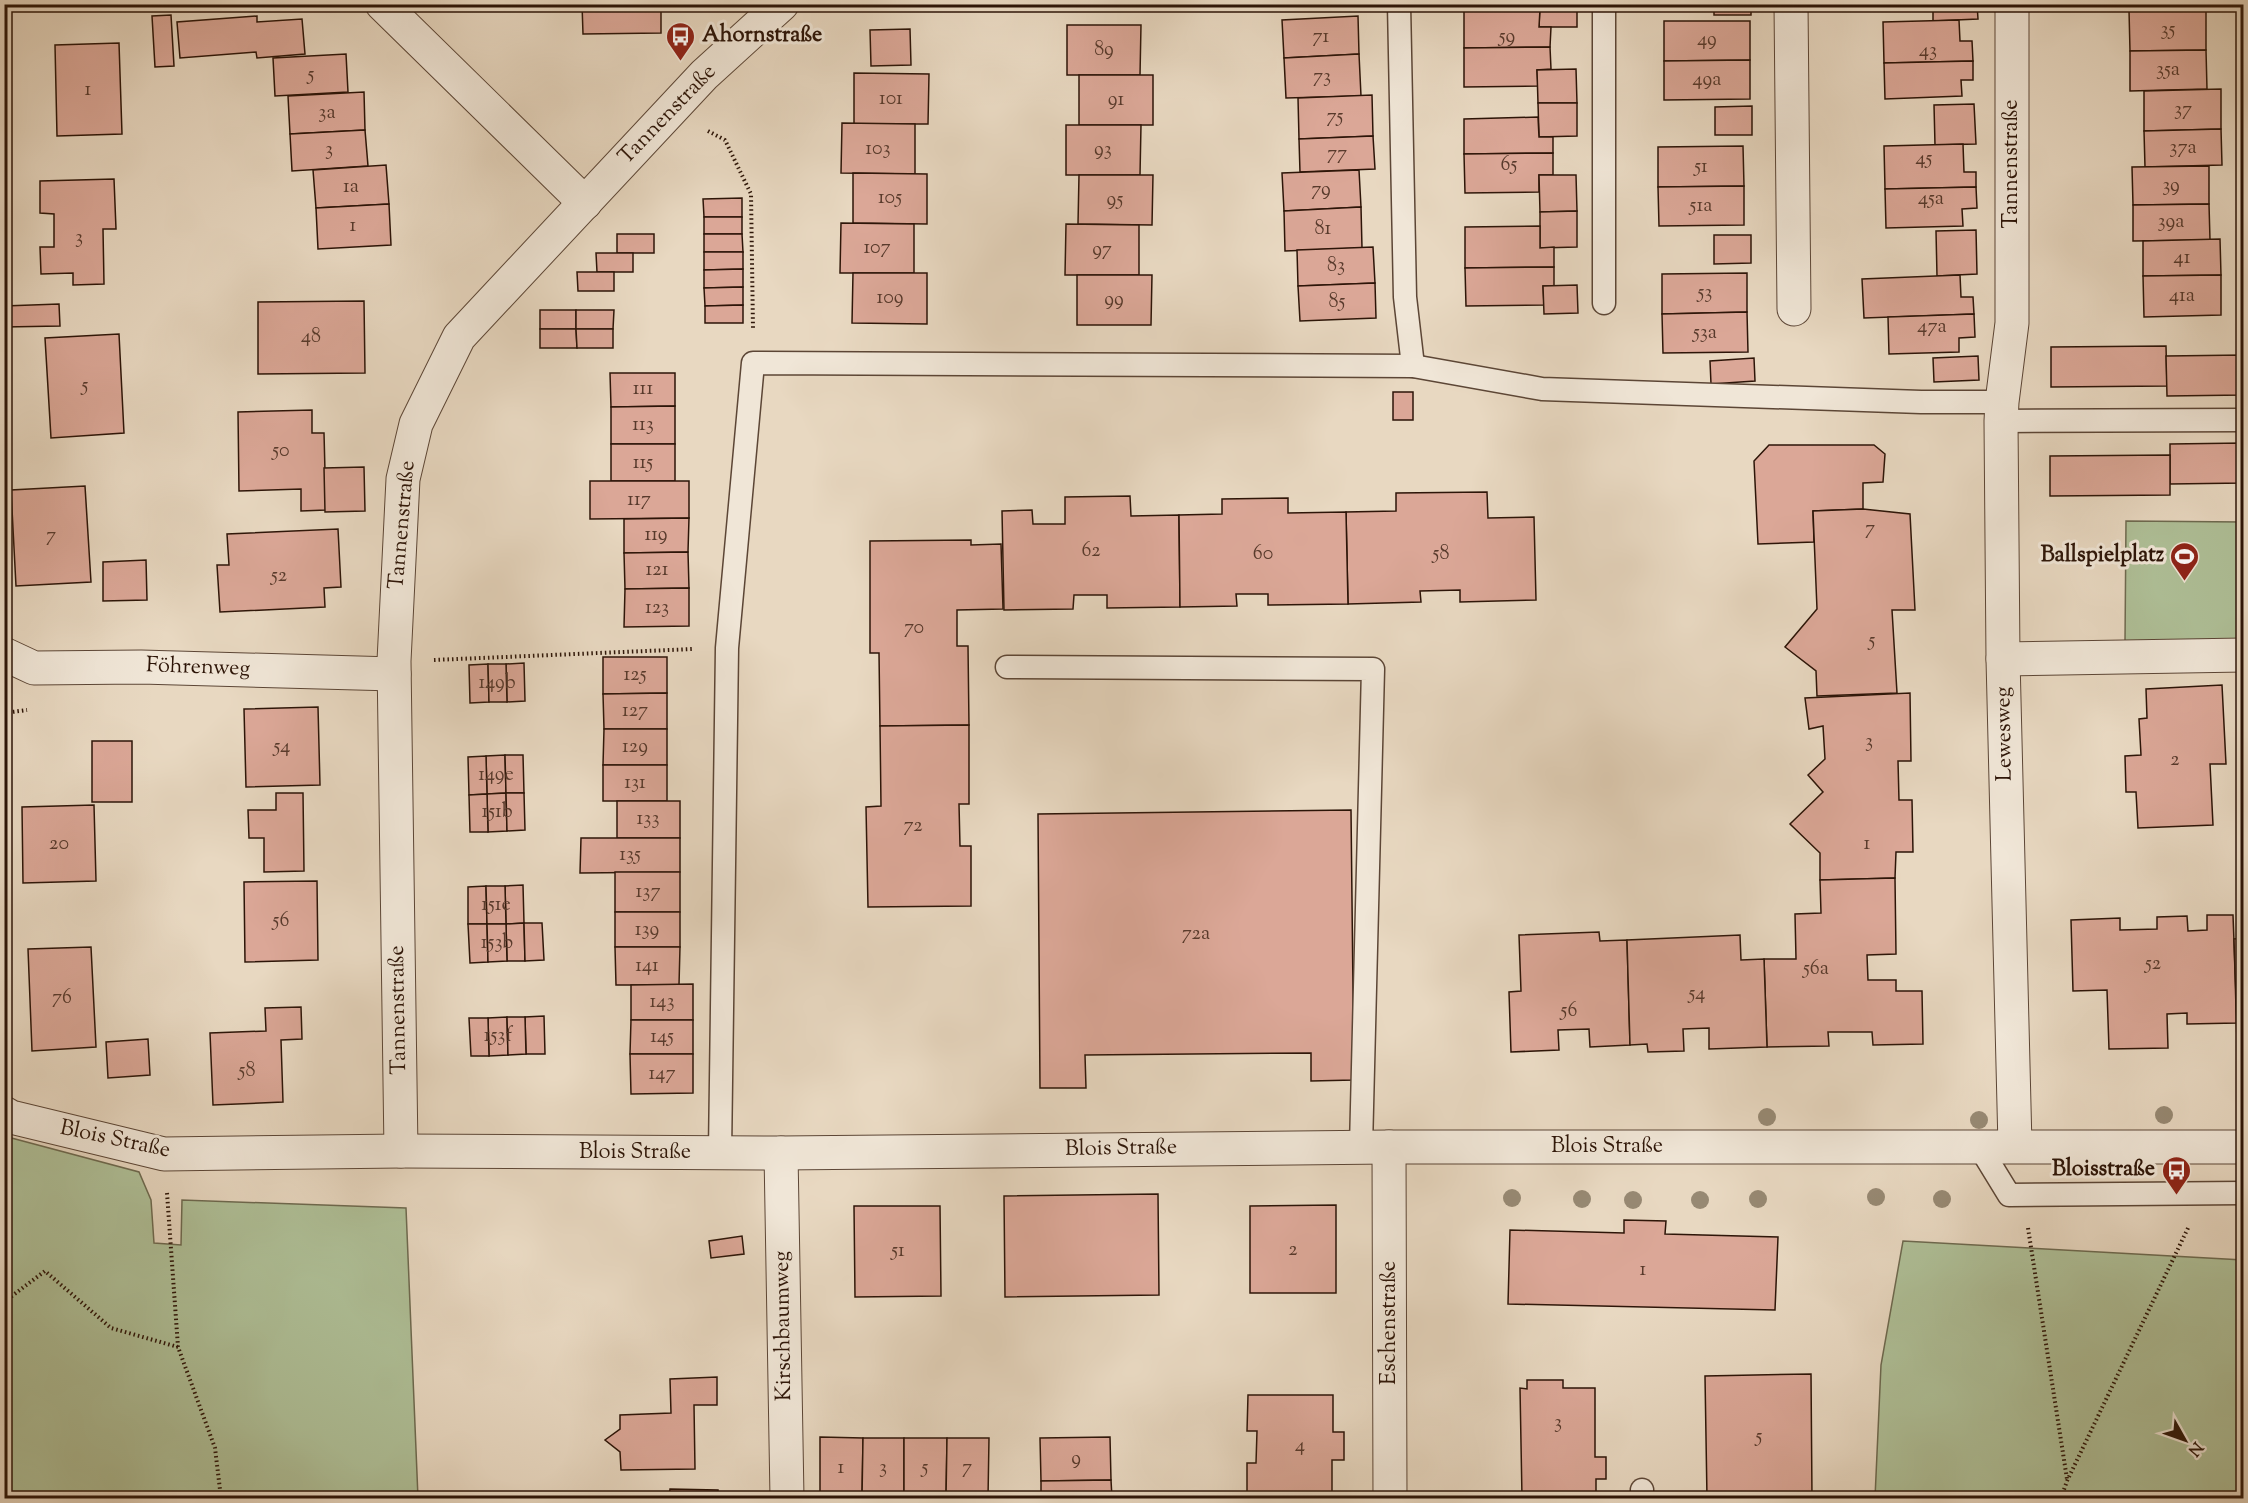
<svg xmlns="http://www.w3.org/2000/svg" width="2248" height="1503" font-family="'Sorts Mill Goudy',serif">
	<style>
		.green { fill: #afc098; stroke: #6e6a50; stroke-width: 1.5 }
		.building { fill: #dba797; stroke: #2d1508; stroke-width: 1.5 }
		.lines { fill: none; stroke-linecap: round; stroke-linejoin: round }
		.service-casing { stroke: #5c4636; stroke-width: 25 }
		.minor-casing { stroke: #5c4636; stroke-width: 35 }
		.path { stroke: #2d1508; stroke-width: 4; stroke-dasharray: 1.5 3; stroke-linecap: butt }
		.service { stroke: #f0e6d7; stroke-width: 22 }
		.minor { stroke: #f0e6d7; stroke-width: 33 }
		.tree { fill: #978973 }
		.labels { text-anchor: middle; dominant-baseline: central; stroke-width: 6; stroke-linejoin: round; paint-order: stroke }
		.number-label { font-size: 20px; fill: #583a2c }
		.poi-label { font-size: 22px; font-weight: bold; fill: #2d1508; stroke: #f0e6d7; text-anchor: end }
		.street-label { font-size: 22px; fill: #2d1508; stroke: #f0e6d7 }
	</style>
	<rect width="100%" height="100%" fill="#e8d8c1"/>
	<filter id="stains"><feTurbulence type="fractalNoise" baseFrequency=".00333" numOctaves="4"/><feColorMatrix values="0 0 0 0 .2 0 0 0 0 .09 0 0 0 0 .02 0 0 0 .5 -.17"/></filter>
	<radialGradient id="worn" r=".72"><stop offset=".6" stop-color="#630" stop-opacity="0"/><stop offset="1" stop-color="#630" stop-opacity=".3"/></radialGradient>
	<g class="green">
		<path d="M2126,521L2243,522V642H2125Z"/>
		<path d="M4,1136L139,1172L151,1200L154,1243L181,1245L182,1200L406,1208L418,1498H5Z"/>
		<path d="M1903,1241L2243,1260V1498H1875L1881,1365Z"/>
	</g>
	<g class="building">
		<path d="M582,4H661V33L583,34Z"/>
		<path d="M1540,4H1577V27H1539Z"/>
		<rect x="1714" y="4" width="37" height="11"/>
		<path d="M1933,4H1977L1978,19L1933,21Z"/>
		<path d="M1540,9L1539,27H1551L1550,47L1464,48V10Z"/>
		<path d="M2206,9V50L2130,51L2129,10Z"/>
		<path d="M171,15L174,66L155,67L152,16Z"/>
		<path d="M257,16V22L302,19L305,54L257,58L256,52L180,58L177,22Z"/>
		<path d="M1358,16L1359,54L1284,58L1282,20Z"/>
		<path d="M1959,20L1960,41H1972L1973,61L1884,63L1883,22Z"/>
		<path d="M1664,21H1750V60L1664,61Z"/>
		<path d="M1067,25H1141L1140,75H1067Z"/>
		<path d="M910,29L911,65L871,66L870,30Z"/>
		<path d="M119,43L122,134L57,136L55,45Z"/>
		<path d="M1550,47L1551,69L1537,70L1538,86L1464,87V48Z"/>
		<path d="M2206,50L2207,89L2130,91V51Z"/>
		<path d="M346,54L348,92L275,96L273,58Z"/>
		<path d="M1359,54L1361,96L1286,98L1284,58Z"/>
		<path d="M1750,60V99L1664,100V61Z"/>
		<path d="M1973,61V80H1961L1962,96L1885,99L1884,63Z"/>
		<path d="M1576,69L1577,103H1538L1537,70Z"/>
		<path d="M854,73L929,74L928,124H854Z"/>
		<rect x="1079" y="75" width="74" height="50"/>
		<path d="M2221,89V129L2144,131V91Z"/>
		<path d="M364,92L365,130L290,134L288,96Z"/>
		<path d="M1372,95L1373,136L1299,139L1298,98Z"/>
		<path d="M1538,103H1577V136L1539,137Z"/>
		<path d="M1974,104L1976,144L1935,145L1934,105Z"/>
		<path d="M1752,106V135H1715V107Z"/>
		<path d="M1538,117L1539,137H1553V153L1464,154V119Z"/>
		<path d="M842,123L915,124V174L841,173Z"/>
		<path d="M1066,125H1141L1140,175H1066Z"/>
		<path d="M2221,129L2222,165L2145,167L2144,131Z"/>
		<path d="M365,130L368,166L292,171L290,134Z"/>
		<path d="M1373,136L1375,169L1300,172L1299,139Z"/>
		<path d="M1963,144L1964,172H1976V187L1885,189L1884,146Z"/>
		<path d="M1743,146L1744,186L1658,187V147Z"/>
		<path d="M1553,153V175H1539V192L1465,193L1464,154Z"/>
		<path d="M386,165L389,204L316,208L313,170Z"/>
		<path d="M2209,166V204L2133,205L2132,167Z"/>
		<path d="M1359,170L1361,207L1284,211L1282,173Z"/>
		<path d="M853,173L927,174V224L853,223Z"/>
		<path d="M1079,175H1153L1152,225L1078,224Z"/>
		<path d="M1539,175H1576L1577,211L1540,212Z"/>
		<path d="M114,179L116,229H103L104,284L73,285V273L41,274L40,247H54V214L40,213V181Z"/>
		<path d="M1744,186V225L1659,226L1658,187Z"/>
		<path d="M1976,187L1977,208L1962,209L1963,226L1886,228L1885,189Z"/>
		<path d="M742,198V217H704L703,199Z"/>
		<path d="M389,204L391,245L318,249L316,208Z"/>
		<path d="M2209,204L2210,240L2133,241V205Z"/>
		<path d="M1361,207L1362,248L1285,251L1284,211Z"/>
		<path d="M1577,211V247L1540,248V212Z"/>
		<rect x="704" y="217" width="38" height="17"/>
		<path d="M841,223L914,224V273H840Z"/>
		<path d="M1066,224L1139,225V275H1065Z"/>
		<path d="M1540,226V248L1554,247V267L1465,268V227Z"/>
		<path d="M1976,230L1977,274L1937,276L1936,231Z"/>
		<rect x="617" y="234" width="37" height="19"/>
		<path d="M704,234H742L743,252H704Z"/>
		<path d="M1714,235H1751V263L1714,264Z"/>
		<path d="M2220,239L2221,275L2143,276V241Z"/>
		<path d="M1373,247L1375,283L1298,286L1297,250Z"/>
		<path d="M704,252H743V269L704,270Z"/>
		<path d="M596,253H633V272H597Z"/>
		<path d="M1554,267V286H1543L1544,305L1466,306L1465,268Z"/>
		<path d="M743,269V287L704,288V270Z"/>
		<path d="M577,272H614V291H578Z"/>
		<path d="M853,273H927V324L852,323Z"/>
		<path d="M1747,273V312L1662,314V274Z"/>
		<path d="M1077,275H1152L1151,325H1077Z"/>
		<path d="M1960,275L1961,297H1973L1974,314L1864,318L1862,279Z"/>
		<path d="M2221,275V315L2144,317L2143,276Z"/>
		<path d="M1375,283L1376,318L1300,321L1298,286Z"/>
		<path d="M1577,285L1578,313L1544,314L1543,286Z"/>
		<path d="M743,287V305L705,306L704,288Z"/>
		<path d="M364,301L365,373L258,374V302Z"/>
		<path d="M59,304L60,326L4,327V306Z"/>
		<path d="M743,305V323H705V306Z"/>
		<rect x="540" y="310" width="36" height="19"/>
		<path d="M576,310H614L613,329H576Z"/>
		<path d="M1747,312L1748,352L1663,353L1662,314Z"/>
		<path d="M1974,314L1975,337L1959,338V352L1889,354L1888,317Z"/>
		<path d="M540,329H576L577,348H540Z"/>
		<path d="M576,329H613V348H577Z"/>
		<path d="M119,334L124,433L51,438L45,338Z"/>
		<path d="M2166,346L2167,386L2051,387V347Z"/>
		<path d="M2244,355V395L2167,396L2166,356Z"/>
		<path d="M1978,356L1979,380L1934,382L1933,358Z"/>
		<path d="M1754,358L1755,381L1711,384L1710,361Z"/>
		<path d="M610,373H675V406L611,407Z"/>
		<rect x="1393" y="392" width="20" height="28"/>
		<path d="M675,406V444H611V407Z"/>
		<path d="M312,410V433H324L326,510L301,511V489L239,491L238,412Z"/>
		<path d="M2244,443V483L2170,484V444Z"/>
		<rect x="611" y="444" width="64" height="37"/>
		<path d="M1769,445H1874L1885,454L1883,482L1863,483V509L1813,511L1814,542L1758,544L1754,461Z"/>
		<path d="M2170,455V495L2050,496V456Z"/>
		<path d="M364,467L365,511L325,512L324,468Z"/>
		<path d="M590,481H689V518L590,519Z"/>
		<path d="M85,486L91,582L16,586L11,490Z"/>
		<path d="M1487,492L1488,518L1534,517L1536,600L1460,602V590L1420,591L1421,602L1348,604L1346,512L1396,511V493Z"/>
		<path d="M1130,496L1131,516L1179,515L1180,607L1107,608V595H1074L1073,609L1004,610L1002,511L1032,510L1033,524H1065V497Z"/>
		<path d="M1288,498V513L1346,512L1348,604L1268,605V594H1236L1237,606L1180,607L1179,515L1222,514V499Z"/>
		<path d="M1863,509L1910,514L1915,610H1892L1897,693L1817,696L1816,671L1785,647L1817,609L1813,511Z"/>
		<path d="M689,518L688,552L624,553V519Z"/>
		<path d="M338,529L341,587L324,588L325,607L220,612L217,565H229L227,534Z"/>
		<path d="M971,540V545L1001,544L1003,609L957,610V646H968L969,725L880,726L879,653H870V541Z"/>
		<path d="M688,552L689,588L625,589L624,553Z"/>
		<path d="M146,560L147,600L103,601V562Z"/>
		<path d="M689,588V626L624,627L625,589Z"/>
		<path d="M603,657H667V693L603,694Z"/>
		<path d="M524,663L525,701L507,702L506,664Z"/>
		<path d="M488,664L489,702L470,703L469,665Z"/>
		<path d="M488,664H506L507,702H489Z"/>
		<path d="M2222,685L2226,764H2210L2213,825L2138,828L2136,792H2126L2125,756L2141,755L2139,719L2147,718L2146,689Z"/>
		<path d="M667,693V729H604L603,694Z"/>
		<path d="M1910,693L1911,761H1898L1899,800H1912L1913,852H1896L1895,878L1820,880V853L1790,824L1823,792L1808,775L1825,759L1823,726L1809,729L1805,698Z"/>
		<path d="M318,707L320,785L246,787L244,709Z"/>
		<path d="M969,725V804H959L960,846H971V906L868,907L866,807L881,806L880,726Z"/>
		<path d="M604,729H667V765H603Z"/>
		<rect x="92" y="741" width="40" height="61"/>
		<path d="M505,755L506,793L487,794L486,756Z"/>
		<path d="M505,755H523L524,793H506Z"/>
		<path d="M486,756L487,794L469,795L468,757Z"/>
		<rect x="603" y="765" width="64" height="36"/>
		<path d="M276,793H303L304,871L264,872V838H249L248,810H276Z"/>
		<path d="M506,793L507,831L488,832L487,794Z"/>
		<path d="M506,793H524L525,830L507,831Z"/>
		<path d="M487,794L488,832H470L469,795Z"/>
		<rect x="617" y="801" width="63" height="37"/>
		<path d="M94,805L96,881L23,883L22,807Z"/>
		<path d="M1351,810L1354,1080L1311,1081V1053L1085,1055L1086,1088H1040L1038,814Z"/>
		<path d="M581,838H680V872L580,873Z"/>
		<rect x="615" y="872" width="65" height="40"/>
		<path d="M1895,878L1896,954L1867,955L1868,980H1896V991H1922L1923,1044L1873,1045L1872,1032H1828L1829,1046L1767,1047L1764,959H1796L1795,914L1821,913L1820,880Z"/>
		<path d="M317,881L318,960L245,962L244,882Z"/>
		<path d="M523,885L524,923L506,924L505,886Z"/>
		<path d="M486,886L487,924H468V887Z"/>
		<path d="M486,886H505L506,924H487Z"/>
		<rect x="615" y="912" width="65" height="35"/>
		<path d="M2207,915H2233L2237,1023L2187,1024V1013L2167,1014L2168,1048L2109,1049L2107,990L2073,991L2071,920L2120,918V930L2157,929V917L2187,916L2188,931L2207,930Z"/>
		<path d="M524,923L525,961H507L506,924Z"/>
		<path d="M524,923H542L544,960L525,961Z"/>
		<path d="M468,924H487L488,962L470,963Z"/>
		<path d="M487,924H506L507,961L488,962Z"/>
		<path d="M1599,932L1600,941L1627,940L1630,1045L1590,1047L1589,1029L1558,1030L1559,1050L1511,1052L1509,992L1521,991L1519,935Z"/>
		<path d="M1740,935L1741,960L1764,959L1767,1047L1709,1049V1028L1683,1029L1684,1051L1648,1052L1647,1044L1630,1045L1627,940Z"/>
		<path d="M2244,938V1043H2237L2234,939Z"/>
		<path d="M91,947L96,1047L32,1051L28,949Z"/>
		<path d="M615,947H680L679,985H616Z"/>
		<path d="M693,984V1020H631V985Z"/>
		<path d="M301,1007L302,1039L281,1040L283,1102L213,1105L210,1033L266,1031L265,1008Z"/>
		<path d="M544,1016L545,1054H526L525,1017Z"/>
		<path d="M507,1017L508,1055L489,1056L488,1018Z"/>
		<path d="M507,1017H525L526,1054L508,1055Z"/>
		<path d="M469,1018H488L489,1056H471Z"/>
		<path d="M631,1020H693V1054H630Z"/>
		<path d="M148,1039L150,1075L108,1078L106,1042Z"/>
		<path d="M630,1054H693V1093L631,1094Z"/>
		<path d="M1158,1194L1159,1295L1005,1297L1004,1196Z"/>
		<path d="M1336,1205V1293H1250V1206Z"/>
		<path d="M854,1206H940L941,1296L855,1297Z"/>
		<path d="M1624,1220L1666,1221L1665,1234L1778,1237L1775,1310L1508,1304L1510,1230L1624,1233Z"/>
		<path d="M742,1236L744,1254L711,1258L709,1241Z"/>
		<path d="M1811,1374L1812,1498H1707L1705,1376Z"/>
		<path d="M717,1377V1405H694L695,1469L621,1470L620,1452L605,1440L620,1429V1415L671,1413L670,1379Z"/>
		<path d="M1527,1380H1563V1388H1595V1457H1606V1479H1596V1498H1522L1520,1388L1527,1389Z"/>
		<path d="M1248,1395H1333V1432H1344V1460H1332V1498H1247V1463H1256L1257,1431H1247Z"/>
		<path d="M820,1437L863,1438L862,1498H820Z"/>
		<path d="M1110,1437L1111,1480L1041,1481L1040,1438Z"/>
		<path d="M863,1438H904V1498H862Z"/>
		<path d="M904,1438H947L946,1498H904Z"/>
		<path d="M947,1438H989L988,1498H946Z"/>
		<path d="M1111,1480L1112,1498H1041V1481Z"/>
		<path d="M670,1489L718,1490V1498H669Z"/>
	</g>
	<g class="lines">
		<defs>
			<g id="service">
				<path d="M1399,4L1405,297L1413,366"/>
				<path d="M1604,303V4"/>
				<path d="M2001,421L2244,420"/>
				<path d="M1007,667L1373,669L1361,1147"/>
				<path d="M1979,1146L2009,1195L2244,1193"/>
				<path d="M720,1153L727,648L753,363L1413,366L1542,389L1921,402H2002"/>
				<path d="M1642,1498V1490"/>
			</g>
			<g id="minor">
				<path d="M382,4L585,203"/>
				<path d="M1791,4L1794,309"/>
				<path d="M2012,4V323L2002,402L2001,421L2003,659L2015,1146"/>
				<path d="M4,654L34,668L141,667L394,674"/>
				<path d="M2003,659L2244,655"/>
				<path d="M4,1113L11,1117L164,1154L401,1151L781,1153L1389,1147H2244"/>
				<path d="M1389,1147L1390,1498"/>
				<path d="M401,1151L394,661L403,479L416,424L459,337L704,75L782,4"/>
				<path d="M781,1153L787,1498"/>
			</g>
		</defs>
		<use href="#service" class="service-casing"/>
		<use href="#minor" class="minor-casing"/>
		<g class="path">
			<path d="M2241,4L2244,151"/>
			<path d="M708,131L725,140L751,194L753,329"/>
			<path d="M434,660L693,649"/>
			<path d="M4,713L27,710"/>
			<path d="M167,1193L178,1347L215,1448L221,1498"/>
			<path d="M2028,1228L2067,1479"/>
			<path d="M4,1302L45,1271L111,1328L178,1347"/>
			<path d="M2061,1498L2067,1481L2188,1228"/>
		</g>
		<use href="#service" class="service"/>
		<use href="#minor" class="minor"/>
	</g>
	<g class="tree">
		<circle cx="2164" cy="1115" r="9"/>
		<circle cx="1767" cy="1117" r="9"/>
		<circle cx="1979" cy="1120" r="9"/>
		<circle cx="1876" cy="1197" r="9"/>
		<circle cx="1512" cy="1198" r="9"/>
		<circle cx="1582" cy="1199" r="9"/>
		<circle cx="1758" cy="1199" r="9"/>
		<circle cx="1942" cy="1199" r="9"/>
		<circle cx="1633" cy="1200" r="9"/>
		<circle cx="1700" cy="1200" r="9"/>
	</g>
	<defs>
		<symbol id="bus-pin" viewBox="-11 -11 22 30"><path d="M0 17L-7.5 6A9.5 9.5 0 1 1 7.5 6Z" fill="#8f2418" stroke="#f0e6d7"/><path d="M-5-6H5V4H4V6H2V4H-2V6H-4V4H-5ZM-3.5-4V0h7V-4ZM-3.5 1.2v1.5H-2V1.2ZM2 1.2v1.5H3.5V1.2Z" fill="#fff"/></symbol>
		<symbol id="stadium-pin" viewBox="-11 -11 22 30"><path d="M0 17L-7.5 6A9.5 9.5 0 1 1 7.5 6Z" fill="#8f2418" stroke="#f0e6d7"/><path d="M0-5a6.5 5 0 1 0 0 10a6.5 5 0 1 0 0-10ZM-3.5-1.8h7v3.6h-7Z" fill="#fff"/></symbol>
	</defs>
	<g fill-rule="evenodd">
		<use href="#bus-pin" x="664" y="20" width="33" height="45"/>
		<use href="#stadium-pin" x="2168" y="540" width="33" height="45"/>
		<use href="#bus-pin" x="2160" y="1154" width="33" height="45"/>
	</g>
	<g class="labels">
		<g class="number-label">
			<text x="2168" y="30">35</text>
			<text x="1321" y="37">71</text>
			<text x="1507" y="37">59</text>
			<text x="1707" y="40">49</text>
			<text x="1104" y="50">89</text>
			<text x="1928" y="51">43</text>
			<text x="2168" y="70">35a</text>
			<text x="311" y="75">5</text>
			<text x="1322" y="77">73</text>
			<text x="1707" y="80">49a</text>
			<text x="88" y="90">1</text>
			<text x="891" y="99">101</text>
			<text x="1116" y="100">91</text>
			<text x="2183" y="110">37</text>
			<text x="327" y="113">3a</text>
			<text x="1335" y="117">75</text>
			<text x="2183" y="148">37a</text>
			<text x="878" y="149">103</text>
			<text x="329" y="150">3</text>
			<text x="1103" y="150">93</text>
			<text x="1337" y="154">77</text>
			<text x="1924" y="159">45</text>
			<text x="1509" y="165">65</text>
			<text x="1701" y="167">51</text>
			<text x="2171" y="186">39</text>
			<text x="351" y="187">1a</text>
			<text x="1321" y="190">79</text>
			<text x="890" y="198">105</text>
			<text x="1931" y="199">45a</text>
			<text x="1115" y="200">95</text>
			<text x="1701" y="206">51a</text>
			<text x="2171" y="222">39a</text>
			<text x="353" y="226">1</text>
			<text x="1323" y="229">81</text>
			<text x="79" y="238">3</text>
			<text x="877" y="248">107</text>
			<text x="1102" y="250">97</text>
			<text x="2182" y="258">41</text>
			<text x="1336" y="266">83</text>
			<text x="1705" y="293">53</text>
			<text x="2182" y="296">41a</text>
			<text x="890" y="298">109</text>
			<text x="1114" y="300">99</text>
			<text x="1337" y="302">85</text>
			<text x="1932" y="327">47a</text>
			<text x="1705" y="333">53a</text>
			<text x="311" y="337">48</text>
			<text x="85" y="386">5</text>
			<text x="643" y="389">111</text>
			<text x="643" y="425">113</text>
			<text x="281" y="451">50</text>
			<text x="643" y="463">115</text>
			<text x="639" y="500">117</text>
			<text x="1870" y="529">7</text>
			<text x="656" y="535">119</text>
			<text x="51" y="536">7</text>
			<text x="1091" y="551">62</text>
			<text x="1263" y="554">60</text>
			<text x="1441" y="554">58</text>
			<text x="657" y="570">121</text>
			<text x="279" y="576">52</text>
			<text x="657" y="608">123</text>
			<text x="914" y="628">70</text>
			<text x="1872" y="641">5</text>
			<text x="635" y="675">125</text>
			<text x="497" y="683">149b</text>
			<text x="635" y="711">127</text>
			<text x="1869" y="742">3</text>
			<text x="282" y="747">54</text>
			<text x="635" y="747">129</text>
			<text x="2175" y="760">2</text>
			<text x="496" y="775">149e</text>
			<text x="635" y="783">131</text>
			<text x="497" y="812">151b</text>
			<text x="648" y="819">133</text>
			<text x="913" y="826">72</text>
			<text x="59" y="844">20</text>
			<text x="1867" y="844">1</text>
			<text x="630" y="855">135</text>
			<text x="648" y="892">137</text>
			<text x="496" y="905">151e</text>
			<text x="281" y="921">56</text>
			<text x="647" y="930">139</text>
			<text x="1196" y="934">72a</text>
			<text x="497" y="943">153b</text>
			<text x="2153" y="964">52</text>
			<text x="647" y="966">141</text>
			<text x="1816" y="969">56a</text>
			<text x="1697" y="994">54</text>
			<text x="62" y="998">76</text>
			<text x="662" y="1002">143</text>
			<text x="1569" y="1011">56</text>
			<text x="498" y="1036">153f</text>
			<text x="662" y="1037">145</text>
			<text x="247" y="1071">58</text>
			<text x="662" y="1074">147</text>
			<text x="1293" y="1250">2</text>
			<text x="898" y="1251">51</text>
			<text x="1643" y="1270">1</text>
			<text x="1558" y="1423">3</text>
			<text x="1759" y="1437">5</text>
			<text x="1300" y="1446">4</text>
			<text x="1076" y="1459">9</text>
			<text x="841" y="1468">1</text>
			<text x="883" y="1468">3</text>
			<text x="925" y="1468">5</text>
			<text x="967" y="1468">7</text>
		</g>
		<g class="poi-label">
			<text x="702" y="36" text-anchor="start">Ahornstraße</text>
			<text x="2164" y="556">Ballspielplatz</text>
			<text x="2155" y="1170">Bloisstraße</text>
		</g>
		<g class="street-label">
			<text transform="translate(668 115) rotate(-46)">Tannenstraße</text>
			<text transform="translate(2012 164) rotate(-90)">Tannenstraße</text>
			<text transform="translate(403 525) rotate(-85)">Tannenstraße</text>
			<text transform="translate(198 668) rotate(2)">Föhrenweg</text>
			<text transform="translate(2005 734) rotate(-91)">Lewesweg</text>
			<text transform="translate(399 1010) rotate(-91)">Tannenstraße</text>
			<text transform="translate(115 1140) rotate(12)">Blois Straße</text>
			<text x="1607" y="1147">Blois Straße</text>
			<text transform="translate(1121 1149) rotate(-1)">Blois Straße</text>
			<text x="635" y="1153">Blois Straße</text>
			<text transform="translate(1390 1323) rotate(-90)">Eschenstraße</text>
			<text transform="translate(784 1326) rotate(-91)">Kirschbaumweg</text>
		</g>
	</g>
	<rect width="2248" height="1503" fill="none" stroke="#e8d8c1" stroke-width="24"/>
	<rect x="6" y="6" width="2236" height="1491" fill="none" stroke="#2d1508" stroke-width="3"/>
	<rect x="12" y="12" width="2224" height="1479" fill="none" stroke="#2d1508" stroke-width="1.5"/>
	<g transform="translate(2185 1440) rotate(130)" stroke="#f0e6d7" stroke-width="4.5" paint-order="stroke">
	<path d="M0-4.5L10 22L0 15L-10 22Z" fill="#2d1508"/>
	<text y="-9" font-size="16" font-weight="bold" text-anchor="middle" fill="#2d1508">N</text>
	</g>
	<rect width="100%" height="100%" filter="url(#stains)"/>
	<rect width="100%" height="100%" fill="url(#worn)"/>
</svg>
